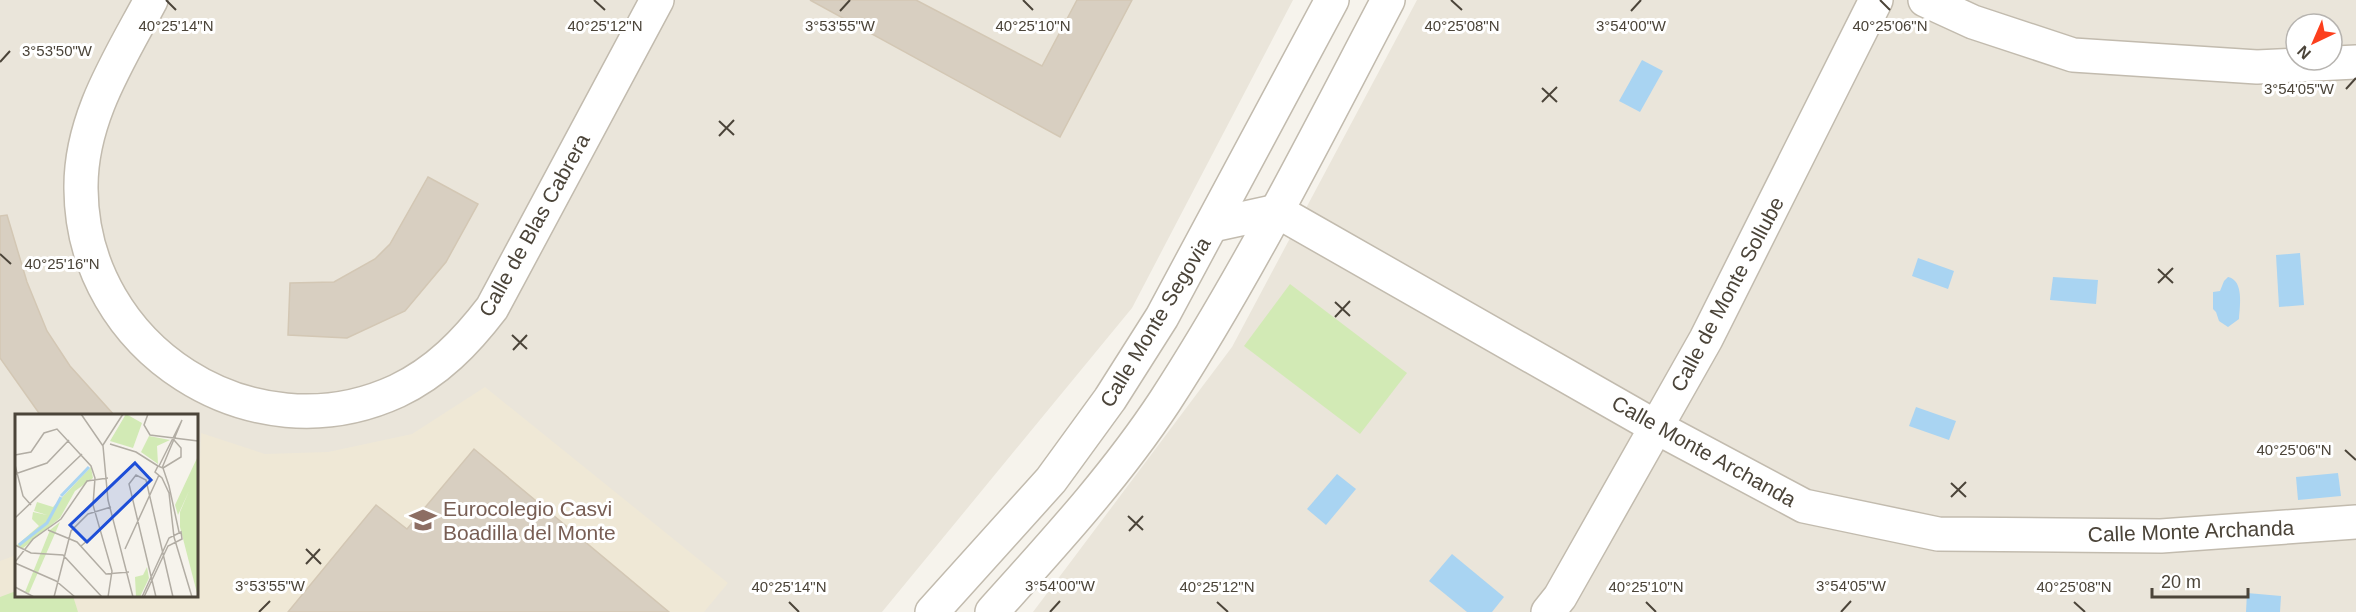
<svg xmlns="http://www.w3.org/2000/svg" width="2356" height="612" font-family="Helvetica,sans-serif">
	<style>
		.residential { fill: #eae5da; fill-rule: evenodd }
		.education { fill: #efe8d6 }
		.green { fill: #d2eab5 }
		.water { fill: #a9d4f2 }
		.building { fill: #d8cfc1; stroke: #d3c7b4; stroke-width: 1.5 }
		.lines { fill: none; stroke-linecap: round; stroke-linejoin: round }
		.minor-casing { stroke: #c2bbae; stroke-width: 36 }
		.minor { stroke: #fff; stroke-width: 33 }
		.ticks { fill: none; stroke: #4b4439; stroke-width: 2 }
		.labels { text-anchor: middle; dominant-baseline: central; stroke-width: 6; stroke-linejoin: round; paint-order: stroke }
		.street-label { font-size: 21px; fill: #4b4439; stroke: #fff }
		.education-label { font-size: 21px; fill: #785e54; stroke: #fff; text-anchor: start }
		.inset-river { fill: none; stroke: #a9d4f2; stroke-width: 3 }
		.inset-road { fill: none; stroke: #b2ada4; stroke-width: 1.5 }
		.view { fill: #1d4ed8; fill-opacity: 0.15; stroke: #1d4ed8; stroke-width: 3 }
		.inset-edge { fill: none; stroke: #4b4439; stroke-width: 3 }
		.ticks-label { font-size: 15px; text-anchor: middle; fill: #4b4439; stroke: #fff; stroke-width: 6; stroke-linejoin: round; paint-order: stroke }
	</style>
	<rect width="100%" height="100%" fill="#f6f3ec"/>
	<g class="residential">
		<path d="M0,0H1293L1132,308L882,612H0ZM16,416H196V596H16Z"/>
		<path d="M1417,0H2356V612H1033L1232,347ZM2296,24H2332V60H2296Z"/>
	</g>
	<path class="education" d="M485,387L728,583L704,612H0V561L16,555V596H196V485L199,484L201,433L265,454L328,452L412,434Z"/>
	<g class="green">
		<path d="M1290,284L1407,373L1360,434L1244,346Z"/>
		<path d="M16,591V596H73L78,612H0V597Z"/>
	</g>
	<g class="water">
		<path d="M1642,60L1663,71L1640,112L1619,101Z"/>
		<path d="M2300,253L2304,305L2279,307L2276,255Z"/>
		<path d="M1918,258L1954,271L1948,289L1912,276Z"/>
		<path d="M2053,277L2098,280L2096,304L2050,300Z"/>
		<path d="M2228,277C2244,280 2240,306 2239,319L2228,327L2219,321L2216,312L2213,309V292L2220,291L2224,281Z"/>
		<path d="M1916,407L1956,421L1949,440L1909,426Z"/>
		<path d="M2338,473L2341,496L2298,500L2296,477Z"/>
		<path d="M1337,474L1356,489L1326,525L1307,509Z"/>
		<path d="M1452,554L1504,597L1492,612H1467L1429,581Z"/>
		<path d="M2247,593L2281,596L2280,612H2246Z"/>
	</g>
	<g class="building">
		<path d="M810,0H916L1042,66L1077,0H1132L1060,137Z"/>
		<path d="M428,177L478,204L446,262L405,311L347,338L288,335L290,283L334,282L375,259L390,244Z"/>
		<path d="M7,215L27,282L47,331L70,366L115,416H41L0,358V216Z"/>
		<path d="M474,449L669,612H288L376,505L407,529Z"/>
	</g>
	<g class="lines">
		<defs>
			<g id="minor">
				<path d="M151,0C119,60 80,119 81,189C82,349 252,458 397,391C437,372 466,342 492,308L657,0"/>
				<path d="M1925,0L1973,22L2073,55L2257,67L2356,62"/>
				<path d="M1213,225L1277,211L1656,427L1804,506L1938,534L2161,536L2356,522"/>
				<path d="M932,612L1051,480L1110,399L1162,317L1332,0"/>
				<path d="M992,612C1053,544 1115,477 1165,401C1248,273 1317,135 1388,0"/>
				<path d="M1548,612L1560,597L1706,339L1876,0"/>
			</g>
		</defs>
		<use href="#minor" class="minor-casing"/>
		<use href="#minor" class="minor"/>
	</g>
	<path class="ticks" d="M166,0L176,10M594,0L605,10M1023,0L1033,10M1451,0L1462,10M1880,0L1890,10M840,11L850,0M1631,11L1641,0M0,62L10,51M1542,88L1557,102M2346,89L2356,78M1542,102L1557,87M719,121L734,135M719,136L734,120M0,254L11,264M2158,269L2173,283M2158,283L2173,268M1335,302L1350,316M1335,317L1350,301M512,335L527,349M513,350L527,335M2345,450L2356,460M1951,483L1966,497M1951,497L1966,482M1128,516L1143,530M1129,531L1143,516M306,549L321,564M306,564L320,549M789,602L799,612M1217,602L1228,612M1646,602L1656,612M2074,602L2085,612M259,612L270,601M1050,612L1060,601M1841,612L1851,601"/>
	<defs>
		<symbol id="school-bare" viewBox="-9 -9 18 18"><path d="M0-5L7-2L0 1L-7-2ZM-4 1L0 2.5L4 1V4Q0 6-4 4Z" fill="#8d6e63" stroke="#fff" stroke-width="2.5" paint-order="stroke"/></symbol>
	</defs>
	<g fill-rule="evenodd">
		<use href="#school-bare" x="404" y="501" width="38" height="38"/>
	</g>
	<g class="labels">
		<g class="street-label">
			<text transform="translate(534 225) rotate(-61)">Calle de Blas Cabrera</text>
			<text transform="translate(1727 294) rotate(-62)">Calle de Monte Sollube</text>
			<text transform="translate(1155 322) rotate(-59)">Calle Monte Segovia</text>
			<text transform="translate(1704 451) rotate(29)">Calle Monte Archanda</text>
			<text transform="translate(2191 531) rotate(-2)">Calle Monte Archanda</text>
		</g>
		<g class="education-label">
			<text x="443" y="508">Eurocolegio Casvi<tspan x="443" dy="24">Boadilla del Monte</tspan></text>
		</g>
	</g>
	<g transform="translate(15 414)">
		<rect width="183" height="183" fill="#f6f3ec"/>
		<path d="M111,0L127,9L118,34L95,27ZM134,22L155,26L142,32L143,50L126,38ZM183,42V183L165,113V98L174,77L163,101L160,91ZM76,53L78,64L60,77L45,104L7,135L2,131L24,112L17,105L18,98L32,101L19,97L22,88L38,93ZM45,108L14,179L10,178L35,116ZM132,153L134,164L125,183H121L120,163L128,161Z" fill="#d2eab5"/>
		<path class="inset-river" d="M46,82L74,53M4,131L32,109L46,83"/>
		<path class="inset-road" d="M66,0L88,32L93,86L118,183M133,0L129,11L135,21L183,27M95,30L121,38L143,52M88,31L108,0M0,41L16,38L29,19L42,15L76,52L80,64L78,91L97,157L93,183M0,51L8,82L16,91M144,52L167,6L147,54M148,54L166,43V34L159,26M0,60L32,49L54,26M0,104L67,40M33,116L62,128L91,160L114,158M164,118L154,72L148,54L143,52L140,58L147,64L154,79L159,123L177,183M0,131L16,139L48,141L87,183M66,132L85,116M110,135L144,61M0,148L18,125L46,105L72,67L93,64M0,149L41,167L60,183M0,173L19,183M39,183L56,117L73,100L96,93M127,183L154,124L166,118L167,125L153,132L129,183M141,183L114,70L121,61L131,66L158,183"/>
		<path class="view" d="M120,49L136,66L72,128L55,111Z"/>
		<rect width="183" height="183" class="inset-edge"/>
	</g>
	<g class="ticks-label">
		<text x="176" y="31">40°25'14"N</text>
		<text x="1033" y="31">40°25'10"N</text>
		<text x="1462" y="31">40°25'08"N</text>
		<text x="1890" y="31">40°25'06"N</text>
		<text x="605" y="31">40°25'12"N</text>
		<text x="840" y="31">3°53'55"W</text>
		<text x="1631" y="31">3°54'00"W</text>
		<text x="57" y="56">3°53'50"W</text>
		<text x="2299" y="94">3°54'05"W</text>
		<text x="62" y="269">40°25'16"N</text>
		<text x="2294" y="455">40°25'06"N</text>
		<text x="270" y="591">3°53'55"W</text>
		<text x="1060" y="591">3°54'00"W</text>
		<text x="1851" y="591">3°54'05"W</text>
		<text x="789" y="592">40°25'14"N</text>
		<text x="1217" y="592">40°25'12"N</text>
		<text x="1646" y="592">40°25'10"N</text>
		<text x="2074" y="592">40°25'08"N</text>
	</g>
	<g transform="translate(2314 42) rotate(224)"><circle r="28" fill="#ffffff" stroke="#b7b4b0" stroke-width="1.5"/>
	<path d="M0-4.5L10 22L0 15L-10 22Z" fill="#fc3f1d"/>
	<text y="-9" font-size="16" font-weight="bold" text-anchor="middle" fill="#4b4439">N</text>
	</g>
	<path d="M2152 588v9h96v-9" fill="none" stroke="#4b4439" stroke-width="3"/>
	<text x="2161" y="588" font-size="18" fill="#4b4439" stroke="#ffffff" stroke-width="4.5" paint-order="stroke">20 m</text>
</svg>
